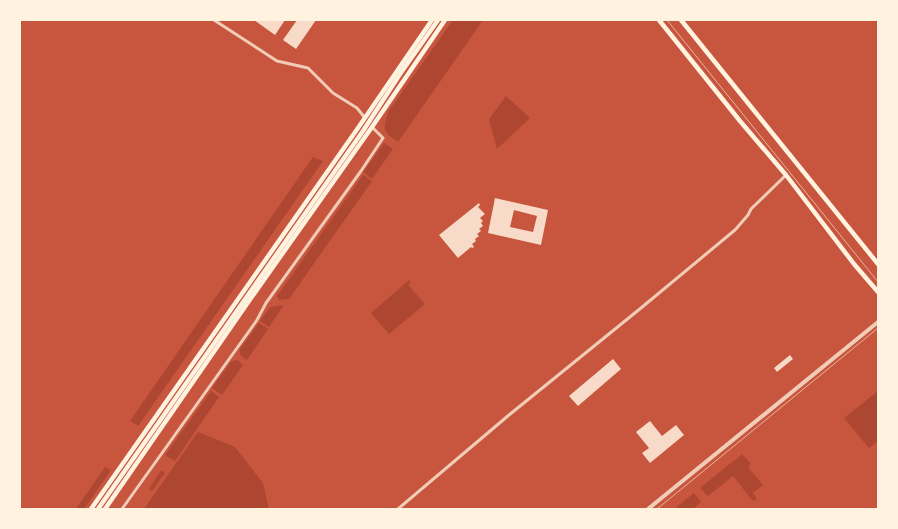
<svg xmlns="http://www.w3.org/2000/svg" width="898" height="529" font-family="Helvetica,sans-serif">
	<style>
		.green { fill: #ae4732 }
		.building { fill: #f7dbc8; fill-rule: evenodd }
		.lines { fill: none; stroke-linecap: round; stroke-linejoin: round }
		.minor { stroke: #f1ccb7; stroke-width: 3 }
		.tertiary { stroke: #f1ccb7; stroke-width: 4 }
		.secondary { stroke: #fff3e0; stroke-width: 4.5 }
		.primary { stroke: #fff3e0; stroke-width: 4.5 }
		.tram { stroke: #e9b49f; stroke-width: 1 }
	</style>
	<rect width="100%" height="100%" fill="#c8553d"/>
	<g class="green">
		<path d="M453,20H483L398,142C382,131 383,130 388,112Z"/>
		<path d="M506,96L530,118L497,149L489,119Z"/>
		<path d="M384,143L393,149L372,179L363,172Z"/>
		<path d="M313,157L323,161L138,426L130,421Z"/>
		<path d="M363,175L372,181L289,299L279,300L277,296Z"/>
		<path d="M409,280L411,282L408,285L425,304L389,334L371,313Z"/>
		<path d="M284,305L269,327L260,321L270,307Z"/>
		<path d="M259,323L268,329L247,360C242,357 239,355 240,349Z"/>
		<path d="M235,360L239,361L243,365L222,395L212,388L231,362Z"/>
		<path d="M211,391L219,397L175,461L165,455Z"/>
		<path d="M878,391V441L869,448L844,418Z"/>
		<path d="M198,432L235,447L263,483L269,509H144Z"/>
		<path d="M742,454L751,464L748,467L763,485L753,493L756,497V501L752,500L733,476L708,496L700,488Z"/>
		<path d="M105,467L111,470L84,509H76Z"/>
		<path d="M161,470L165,473L152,491L149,489Z"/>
		<path d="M694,493L701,502L693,509H674Z"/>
	</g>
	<g class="building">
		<path d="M254,20H285L275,35Z"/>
		<path d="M297,20H316L296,49L283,40Z"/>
		<path d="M495,198L548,210L541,245L488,233ZM514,210L537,216L533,232L510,227Z"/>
		<path d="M479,203L480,205L478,207L485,214L480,218L483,221L481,223L483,226L479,229L481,231L477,234L479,236L475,239L476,241L472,244L474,247L472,248L471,247L458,258L439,235Z"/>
		<path d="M790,355L793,359L777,372L774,368Z"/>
		<path d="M613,359L621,369L578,406L569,396Z"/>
		<path d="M650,421L662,436L676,425L684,435L650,463L642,453L649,448L636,432Z"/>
	</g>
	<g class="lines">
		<g class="minor">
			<path d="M214,20L277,61L308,68L333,93L357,108L365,118"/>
			<path d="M122,509L257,320L266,303L361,171L383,138L372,127"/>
			<path d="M398,509L509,415L641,308L735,230L748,215L751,209L786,175"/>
		</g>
		<path class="tertiary" d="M648,509L878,322"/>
		<g class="secondary">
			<path d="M659,20L740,121L786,175L854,264L878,292"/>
			<path d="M681,20L878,264"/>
		</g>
		<g class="primary">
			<path d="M91,509L358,128L432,20"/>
			<path d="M98,509L363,131L400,74L438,20"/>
			<path d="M105,509L251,298L372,127L445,20"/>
		</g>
		<g class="tram">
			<path d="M667,20L878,282"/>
			<path d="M657,509L878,328"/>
		</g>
	</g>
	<rect width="898" height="529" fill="none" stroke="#fff3e0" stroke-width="42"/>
</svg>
